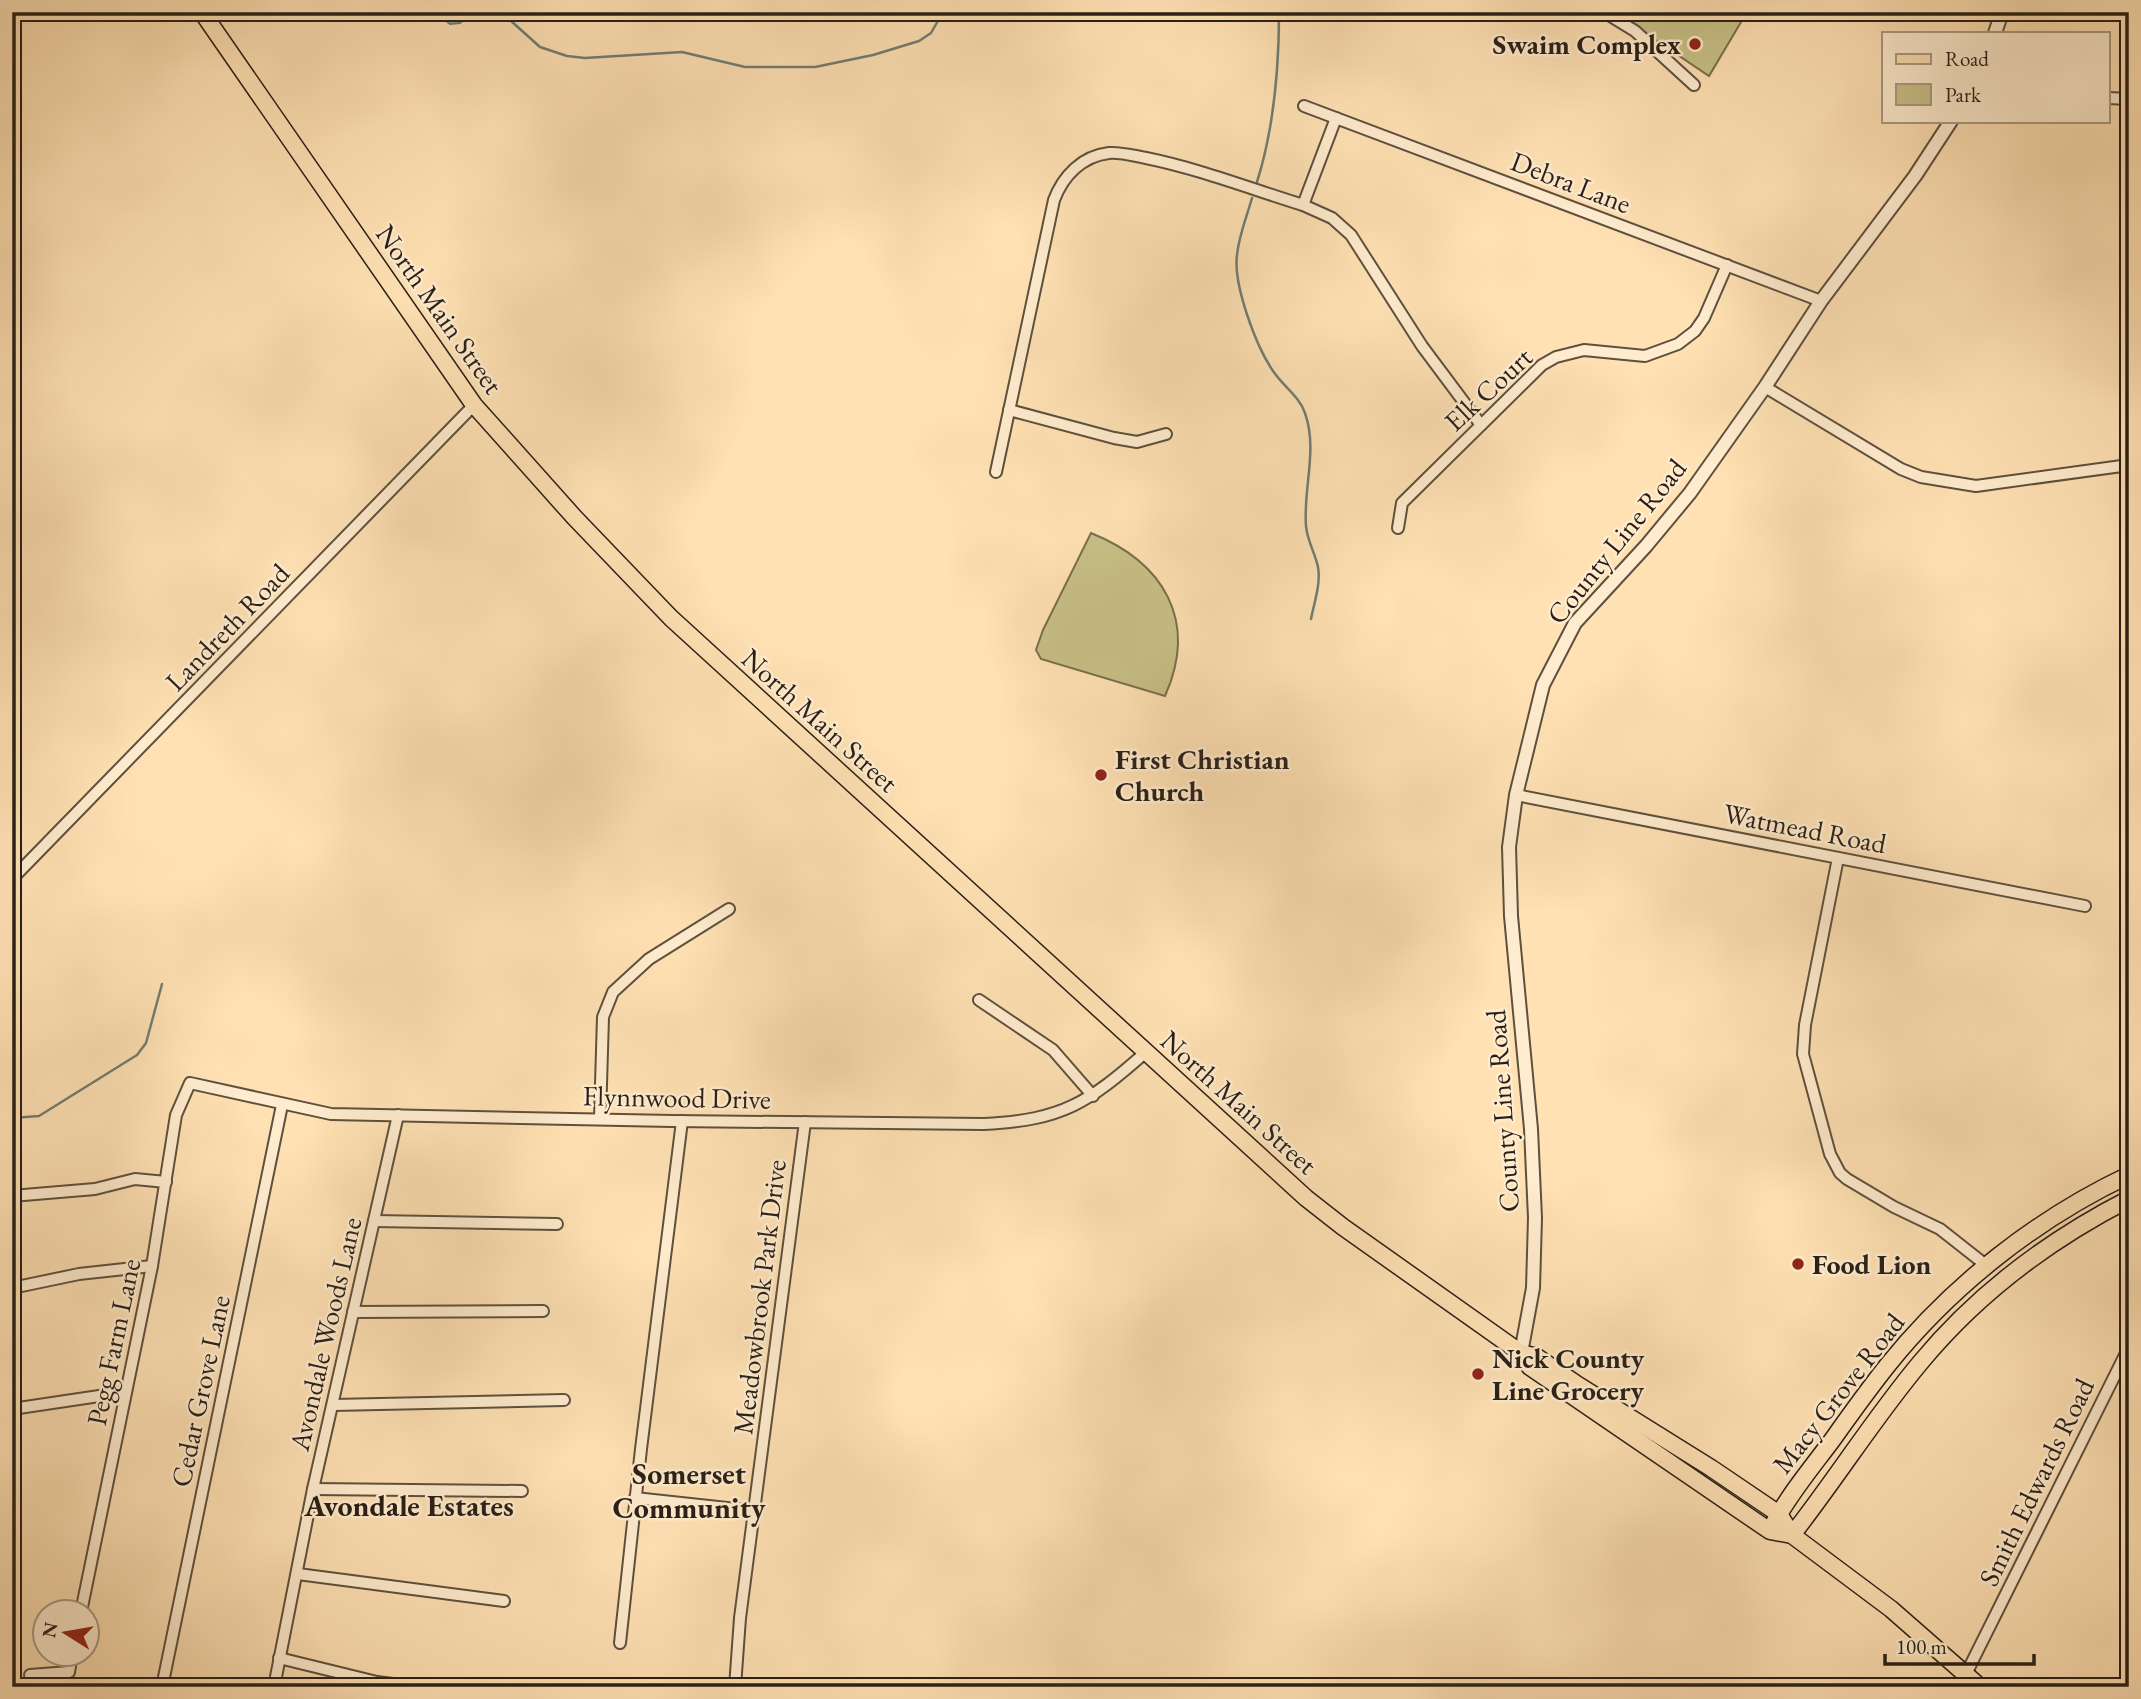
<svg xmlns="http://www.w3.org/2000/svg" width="2141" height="1699" font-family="'EB Garamond',serif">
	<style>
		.green { fill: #c8c187; stroke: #78704f; stroke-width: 2 }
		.water { fill: #a1bcb2; stroke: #717d74; stroke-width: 2 }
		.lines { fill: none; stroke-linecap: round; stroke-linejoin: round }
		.stream { stroke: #717d74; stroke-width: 2.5 }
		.minor-casing { stroke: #5e503e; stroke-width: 14 }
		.tertiary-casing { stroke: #5e503e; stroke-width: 16 }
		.primary-casing { stroke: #291f17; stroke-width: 19 }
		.minor { stroke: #ffecce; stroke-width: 10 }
		.tertiary { stroke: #ffecce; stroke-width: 12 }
		.primary { stroke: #ffe1b4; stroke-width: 16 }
		.poi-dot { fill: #8f2418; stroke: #ffecce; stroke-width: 2.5 }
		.labels { text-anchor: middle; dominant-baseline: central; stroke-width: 5; stroke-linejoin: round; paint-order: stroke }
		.poi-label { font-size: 28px; font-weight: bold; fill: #291f17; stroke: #ffecce; text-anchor: start }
		.street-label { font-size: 28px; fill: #291f17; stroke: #ffecce }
		.neighbourhood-label { font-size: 30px; font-weight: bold; fill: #291f17; stroke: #ffecce }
	</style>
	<rect width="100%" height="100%" fill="#ffe1b4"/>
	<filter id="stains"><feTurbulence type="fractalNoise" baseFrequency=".00286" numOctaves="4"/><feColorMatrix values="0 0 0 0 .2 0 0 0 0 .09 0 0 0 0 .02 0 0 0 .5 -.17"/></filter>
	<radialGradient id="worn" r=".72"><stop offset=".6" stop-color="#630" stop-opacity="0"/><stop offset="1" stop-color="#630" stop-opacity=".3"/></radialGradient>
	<g class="green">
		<path d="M1614,12H1747L1709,76Z"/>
		<path d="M1091,533C1163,562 1199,620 1165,696L1041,659L1036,650L1043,630Z"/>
	</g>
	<path class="water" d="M435,12H472L460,23L450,24Z"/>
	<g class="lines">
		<g class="stream">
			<path d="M501,12L540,47L567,56L585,58L682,52L745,67H815L873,55L919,41L931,33L943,12"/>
			<path d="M1257,182C1274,128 1279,69 1279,12"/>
			<path d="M1252,198C1247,216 1239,235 1237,255C1233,285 1256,346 1273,371C1283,386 1299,396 1305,413C1318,450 1303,488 1306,526C1307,540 1315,553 1318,567C1321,584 1314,603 1311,619"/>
			<path d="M12,1118L39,1116L137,1055L146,1043L162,984"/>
		</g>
		<defs>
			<g id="minor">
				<path d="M1604,12L1635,31L1694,85"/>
				<path d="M2108,98L2129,99"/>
				<path d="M1304,106L1821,301"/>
				<path d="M1303,205L1332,218L1351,235L1422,346L1481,425"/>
				<path d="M1765,387L1901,469L1921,477L1976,486L2129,465"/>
				<path d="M1009,410L1114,438L1137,442L1166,434"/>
				<path d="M996,472L1054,200C1063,176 1082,156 1109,153C1120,152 1135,156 1146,158C1200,169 1251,189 1303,205L1336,118"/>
				<path d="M1398,528L1402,503L1542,365L1556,357L1584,350L1645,356L1678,344L1695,331L1704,318L1727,265"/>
				<path d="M1516,795L2085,906"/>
				<path d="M1838,858L1805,1025L1803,1054L1830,1154L1840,1173L1847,1179L1894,1207L1940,1229L1987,1266"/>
				<path d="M12,879L474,405"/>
				<path d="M979,1000L1053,1050L1093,1096"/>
				<path d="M600,1118L603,1017L613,992L649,959L729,909"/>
				<path d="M12,1196L95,1189L135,1179L166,1182"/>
				<path d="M374,1221L557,1224"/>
				<path d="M12,1288L79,1274L152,1266"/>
				<path d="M353,1312L543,1311"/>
				<path d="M333,1405L564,1400"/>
				<path d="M12,1409L126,1392"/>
				<path d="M313,1489L522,1491"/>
				<path d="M635,1498L755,1511"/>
				<path d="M298,1574L504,1601"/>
				<path d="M81,1612L152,1266L176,1115L190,1083L331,1114L672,1121L984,1124C1063,1120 1088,1103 1146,1052"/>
				<path d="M620,1643L641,1449L682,1121"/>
				<path d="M279,1658L377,1682L417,1687"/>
				<path d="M1966,1674L2129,1347"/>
				<path d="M30,1675L69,1672L72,1654"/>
				<path d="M162,1687L282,1105"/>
				<path d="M274,1687L313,1489L398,1115"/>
				<path d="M735,1687L740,1618L805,1122"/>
			</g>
			<g id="tertiary">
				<path d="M1995,33L2002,12"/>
				<path d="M1521,1353L1533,1288L1535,1218L1531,1129L1511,916L1509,847L1516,795L1543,685L1575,623L1646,546L1690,493L1765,387L1821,301L1915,176L1951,121"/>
			</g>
			<g id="primary">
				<path d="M202,12L474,405L574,517L671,618L1306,1198L1343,1227L1521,1353L1530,1367L1770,1531L1792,1535"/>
				<path d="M1521,1353L1537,1357L1578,1385L1711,1468L1779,1514L1792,1535L1891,1609L1980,1687"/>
				<path d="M1774,1523C1790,1493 1813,1466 1833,1439C1850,1415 1868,1390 1887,1366C1951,1286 2036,1219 2129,1175"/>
				<path d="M1792,1535C1836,1479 1874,1418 1920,1363C1977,1294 2049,1240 2129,1199"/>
			</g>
		</defs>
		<use href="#minor" class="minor-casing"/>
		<use href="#tertiary" class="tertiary-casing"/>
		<use href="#primary" class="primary-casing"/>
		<use href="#minor" class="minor"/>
		<use href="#tertiary" class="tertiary"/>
		<use href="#primary" class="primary"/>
	</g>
	<g class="poi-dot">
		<circle cx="1695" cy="44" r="7"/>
		<circle cx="1101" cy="775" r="7"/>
		<circle cx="1798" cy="1264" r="7"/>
		<circle cx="1478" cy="1374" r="7"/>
	</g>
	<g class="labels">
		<g class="poi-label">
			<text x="1681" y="44" text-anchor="end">Swaim Complex</text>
			<text x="1115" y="759">First Christian<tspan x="1115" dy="32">Church</tspan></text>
			<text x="1812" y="1264">Food Lion</text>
			<text x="1492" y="1358">Nick County<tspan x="1492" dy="32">Line Grocery</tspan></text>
		</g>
		<g class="street-label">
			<text transform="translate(1571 182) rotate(21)">Debra Lane</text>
			<text transform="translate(440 309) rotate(55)">North Main Street</text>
			<text transform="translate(1488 389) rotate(-43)">Elk Court</text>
			<text transform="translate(1616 541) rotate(-51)">County Line Road</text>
			<text transform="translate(227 627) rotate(-46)">Landreth Road</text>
			<text transform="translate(820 720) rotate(42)">North Main Street</text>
			<text transform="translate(1805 828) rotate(11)">Watmead Road</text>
			<text transform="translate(677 1097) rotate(1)">Flynnwood Drive</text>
			<text transform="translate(1239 1102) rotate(42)">North Main Street</text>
			<text transform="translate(1502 1111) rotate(-94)">County Line Road</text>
			<text transform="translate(759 1297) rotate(-83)">Meadowbrook Park Drive</text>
			<text transform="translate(325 1334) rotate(-77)">Avondale Woods Lane</text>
			<text transform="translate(113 1342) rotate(-78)">Pegg Farm Lane</text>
			<text transform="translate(200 1391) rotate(-78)">Cedar Grove Lane</text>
			<text transform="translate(1838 1393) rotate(-52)">Macy Grove Road</text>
			<text transform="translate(2036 1482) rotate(-64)">Smith Edwards Road</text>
		</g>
		<g class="neighbourhood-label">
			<text x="689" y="1473">Somerset<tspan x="689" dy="34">Community</tspan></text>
			<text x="409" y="1505">Avondale Estates</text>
		</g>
	</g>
	<rect width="2141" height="1699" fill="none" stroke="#ffe1b4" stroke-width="42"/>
	<rect x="14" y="14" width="2113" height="1671" fill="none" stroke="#291f17" stroke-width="3.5"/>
	<rect x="21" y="21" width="2099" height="1657" fill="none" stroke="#291f17" stroke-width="2"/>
	<rect x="1882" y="32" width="228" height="91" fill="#ffecce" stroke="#a99a85" stroke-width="2"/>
	<rect x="1896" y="54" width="35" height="10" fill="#ffe1b4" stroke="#a99a85" stroke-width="2"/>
	<text x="1945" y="66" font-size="21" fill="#291f17">Road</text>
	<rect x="1896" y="84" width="35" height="21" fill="#c8c187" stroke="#a99a85" stroke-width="2"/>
	<text x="1945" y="102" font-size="21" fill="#291f17">Park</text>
	<g transform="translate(66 1633) rotate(281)"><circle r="33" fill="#ffecce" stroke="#a99a85" stroke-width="2"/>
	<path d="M0-5L12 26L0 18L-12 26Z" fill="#8f2418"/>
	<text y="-10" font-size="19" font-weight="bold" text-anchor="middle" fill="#291f17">N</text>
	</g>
	<path d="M1885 1654v10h149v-10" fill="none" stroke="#291f17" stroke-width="3.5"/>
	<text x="1896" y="1654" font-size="21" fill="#291f17" stroke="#ffecce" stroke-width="5" paint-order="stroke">100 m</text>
	<rect width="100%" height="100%" filter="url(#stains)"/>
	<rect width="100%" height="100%" fill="url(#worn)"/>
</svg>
